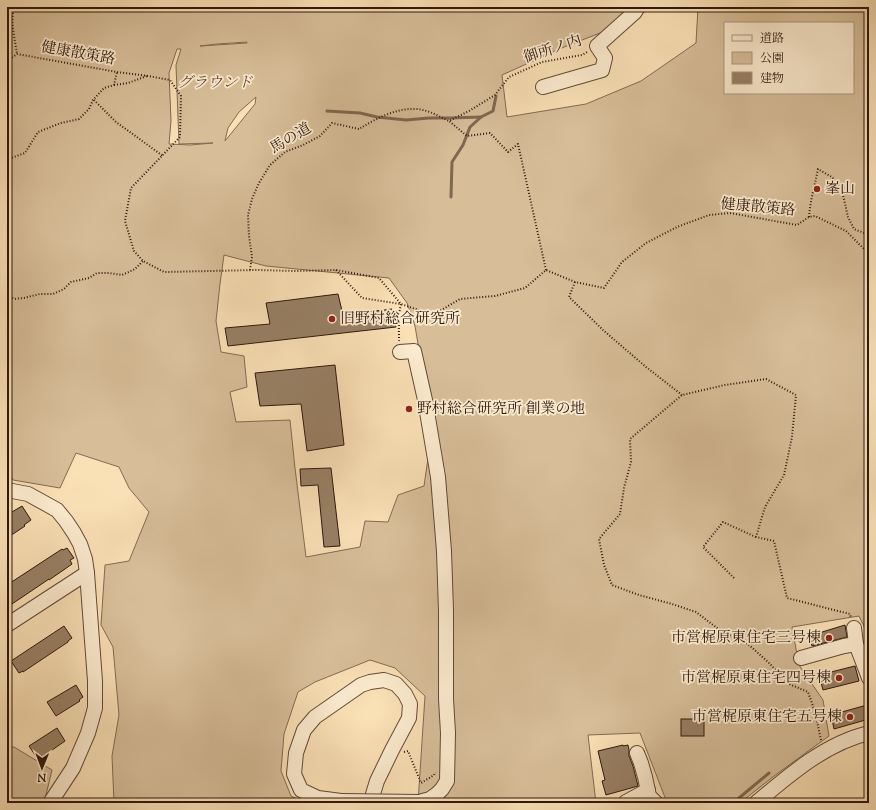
<svg xmlns="http://www.w3.org/2000/svg" width="876" height="810" font-family="'Sorts Mill Goudy','Noto Serif JP',serif">
	<style>
		.green { fill: #d7be99; stroke: #826b54; fill-rule: evenodd }
		.lines { fill: none; stroke-linecap: round; stroke-linejoin: round }
		.stream { stroke: #7f6750; stroke-width: 3 }
		.building { fill: #988065; stroke: #2e180e }
		.minor-casing { stroke: #614a38; stroke-width: 16 }
		.path { stroke: #2e180e; stroke-width: 2; stroke-dasharray: 1 2; stroke-linecap: butt }
		.minor { stroke: #fcebcf; stroke-width: 14 }
		.minor-bridge-casing { stroke: #614a38; stroke-width: 16; stroke-linecap: butt }
		.minor-bridge { stroke: #fcebcf; stroke-width: 14 }
		.poi-dot { fill: #8f2418; stroke: #fcebcf; stroke-width: 1.5 }
		.labels { text-anchor: middle; dominant-baseline: central; stroke-width: 3.5; stroke-linejoin: round; paint-order: stroke }
		.street-label { font-size: 15px; fill: #2e180e; stroke: #fcebcf }
		.park-label { font-size: 15px; font-style: italic; fill: #614a38; stroke: #fcebcf }
		.poi-label { font-size: 15px; fill: #2e180e; stroke: #fcebcf; text-anchor: start }
	</style>
	<rect width="100%" height="100%" fill="#fae0b5"/>
	<filter id="stains"><feTurbulence type="fractalNoise" baseFrequency=".005" numOctaves="4"/><feColorMatrix values="0 0 0 0 .2 0 0 0 0 .09 0 0 0 0 .02 0 0 0 .5 -.17"/></filter>
	<radialGradient id="worn" r=".72"><stop offset=".6" stop-color="#630" stop-opacity="0"/><stop offset="1" stop-color="#630" stop-opacity=".3"/></radialGradient>
	<g class="green">
		<path d="M7,7H629L608,30L564,47L502,75L507,117L586,104L641,81L696,43L698,7H869V637L859,616L792,627L799,665L823,700L829,736L774,776L740,803H672L666,800L640,733L588,735L596,803H418L425,696L395,668L370,660L315,682L298,692L284,734L281,771L291,796L306,803H114L112,756L119,715L113,647L101,625L105,565L129,561L149,512L129,488L119,467L76,453L60,488L13,480L7,467ZM725,23H853V93H725ZM247,42V43L200,46L217,44ZM177,49H181L176,65L179,144L213,143L190,145L169,144L171,121L169,73ZM256,97L255,104L225,141L228,128L239,112ZM224,255L266,266L389,278L407,303L415,326L423,374L435,409L424,486L398,495L388,522L365,521L360,547L306,557L295,468L290,420L236,422L230,392L247,387L244,356L221,352L216,321L220,284Z"/>
		<path d="M14,747L52,770L44,803H7V748Z"/>
	</g>
	<g class="lines">
		<g class="stream">
			<path d="M327,111L360,113L377,117L406,120L429,118H450L481,117"/>
			<path d="M451,197L452,162L463,145L470,127L481,117L493,111L496,96"/>
			<path d="M733,803L769,773"/>
		</g>
	</g>
	<g class="building">
		<path d="M338,294L343,315L392,309L396,327L228,346L225,328L270,324L266,303Z"/>
		<path d="M335,365L344,445L307,451L301,404L260,406L255,373Z"/>
		<path d="M331,468L340,546L324,547L318,485L301,486L300,469Z"/>
		<path d="M22,506L31,520L24,525L25,526L7,538V515Z"/>
		<path d="M67,548L74,558L70,560L72,564L65,569L49,580V579L12,604V603L7,606V585L62,549L63,550Z"/>
		<path d="M845,625L847,637L812,646L809,636Z"/>
		<path d="M64,626L72,638L68,641V642L23,672V671L19,673L11,661Z"/>
		<path d="M855,666L859,681L823,690L819,675Z"/>
		<path d="M76,685L83,697L79,700L80,701L56,716L47,702Z"/>
		<path d="M867,705L869,712V719L834,729L831,715Z"/>
		<rect x="681" y="719" width="23" height="17"/>
		<path d="M57,728L65,741L42,757L41,755L37,758L29,746Z"/>
		<path d="M623,745V746L628,745L629,750V756L633,766L638,786L606,795L602,781L605,780L598,751Z"/>
	</g>
	<g class="lines">
		<defs>
			<g id="minor">
				<path d="M543,87L602,70L605,58L597,46L635,12L638,7"/>
				<path d="M400,352L414,351L425,400L438,477L444,551L446,611V699L448,733L447,781L442,789L437,794L430,799L419,802"/>
				<path d="M7,490L28,494L57,510L66,521L74,533L80,544L85,559L87,573L95,681V708L88,733L73,768L50,803"/>
				<path d="M7,625L87,573"/>
				<path d="M854,628L856,644L869,678"/>
				<path d="M801,658L844,646L856,644"/>
				<path d="M637,753L641,763L645,777L649,796L656,803"/>
				<path d="M341,801L318,798L301,790L294,774L296,753L304,730L315,717L361,685L370,682L384,680L396,684L405,694L410,704L409,718L392,750L377,781L373,794L372,803"/>
				<path d="M626,803V802L648,790"/>
				<path d="M756,803C789,775 826,743 869,733"/>
			</g>
		</defs>
		<use href="#minor" class="minor-casing"/>
		<g class="path">
			<path d="M14,7C10,22 15,39 17,54"/>
			<path d="M7,61L17,54L117,72L148,76L170,80L181,96L180,137L131,188L125,221L134,251L143,261L164,272L257,270L296,271L336,270L379,278L401,304L433,315L460,299L495,296L525,288L546,270L575,282L604,288L622,262L646,243L677,227L709,215L730,213L797,225L809,217L815,216L846,231L866,251L869,250"/>
			<path d="M114,85L128,83L147,76"/>
			<path d="M94,100L116,122L163,156"/>
			<path d="M7,161L11,158L25,153L38,132L61,123L79,119L89,109L93,100L104,88L114,85L117,72"/>
			<path d="M809,217C810,201 815,185 818,169L832,177L843,195L848,217L854,229L869,235"/>
			<path d="M250,270L252,257L249,236L248,215L252,199L259,183L270,165L285,152L303,145L320,136L332,123L359,129C377,118 401,105 423,110C432,112 440,117 449,121"/>
			<path d="M336,270L362,298L401,304C398,316 399,328 399,341"/>
			<path d="M546,270L518,144L508,152L490,133L467,136L449,121L469,111L495,95L509,77L542,62L582,55L587,52"/>
			<path d="M575,282L569,297L603,330L646,367L682,395"/>
			<path d="M7,295L14,299L24,298L40,294H53L64,289L71,282L89,278L97,273H109L122,275L135,269L143,261"/>
			<path d="M734,578L703,547L723,522L756,537"/>
			<path d="M821,740L815,712L808,692L789,684L768,662L748,644L721,631L696,612L672,604L639,595L612,585L604,565L599,539L620,514L624,488L631,462L630,439L682,395L725,385L766,379L796,395L792,437L784,475L765,507L756,537L774,541L787,598L850,614L851,618"/>
			<path d="M404,752L408,751L421,783L434,775L435,772"/>
		</g>
		<use href="#minor" class="minor"/>
		<defs>
			<path id="minor-bridge" d="M341,801L419,802"/>
		</defs>
		<use href="#minor-bridge" class="minor-bridge-casing"/>
		<use href="#minor-bridge" class="minor-bridge"/>
	</g>
	<g class="poi-dot">
		<circle cx="817" cy="189" r="4"/>
		<circle cx="332" cy="319" r="4"/>
		<circle cx="409" cy="409" r="4"/>
		<circle cx="829" cy="638" r="4"/>
		<circle cx="839" cy="678" r="4"/>
		<circle cx="850" cy="717" r="4"/>
	</g>
	<g class="labels">
		<g class="street-label">
			<text transform="translate(553 50) rotate(-18)">御所ノ内</text>
			<text transform="translate(78 54) rotate(10)">健康散策路</text>
			<text transform="translate(291 139) rotate(-31)">馬の道</text>
			<text transform="translate(758 208) rotate(5)">健康散策路</text>
		</g>
		<g class="park-label">
			<text x="215" y="83">グラウンド</text>
		</g>
		<g class="poi-label">
			<text x="825" y="189">峯山</text>
			<text x="340" y="319">旧野村総合研究所</text>
			<text x="417" y="409">野村総合研究所 創業の地</text>
			<text x="821" y="638" text-anchor="end">市営梶原東住宅三号棟</text>
			<text x="831" y="678" text-anchor="end">市営梶原東住宅四号棟</text>
			<text x="842" y="717" text-anchor="end">市営梶原東住宅五号棟</text>
		</g>
	</g>
	<rect width="876" height="810" fill="none" stroke="#fae0b5" stroke-width="24"/>
	<rect x="8" y="8" width="860" height="794" fill="none" stroke="#2e180e" stroke-width="2"/>
	<rect x="12" y="12" width="852" height="786" fill="none" stroke="#2e180e"/>
	<rect x="724" y="22" width="130" height="72" fill="#fcebcf" stroke="#aa9782"/>
	<rect x="732" y="35" width="20" height="6" fill="#fcebcf" stroke="#aa9782"/>
	<text x="760" y="42" font-size="12" fill="#2e180e">道路</text>
	<rect x="732" y="52" width="20" height="12" fill="#d7be99" stroke="#aa9782"/>
	<text x="760" y="62" font-size="12" fill="#2e180e">公園</text>
	<rect x="732" y="72" width="20" height="12" fill="#988065" stroke="#aa9782"/>
	<text x="760" y="82" font-size="12" fill="#2e180e">建物</text>
	<g transform="translate(42 768) rotate(181)" stroke="#fcebcf" stroke-width="3" paint-order="stroke">
	<path d="M0-3L7 15L0 10L-7 15Z" fill="#2e180e"/>
	<text y="-6" font-size="11" font-weight="bold" text-anchor="middle" fill="#2e180e">N</text>
	</g>
	<rect width="100%" height="100%" filter="url(#stains)"/>
	<rect width="100%" height="100%" fill="url(#worn)"/>
</svg>
